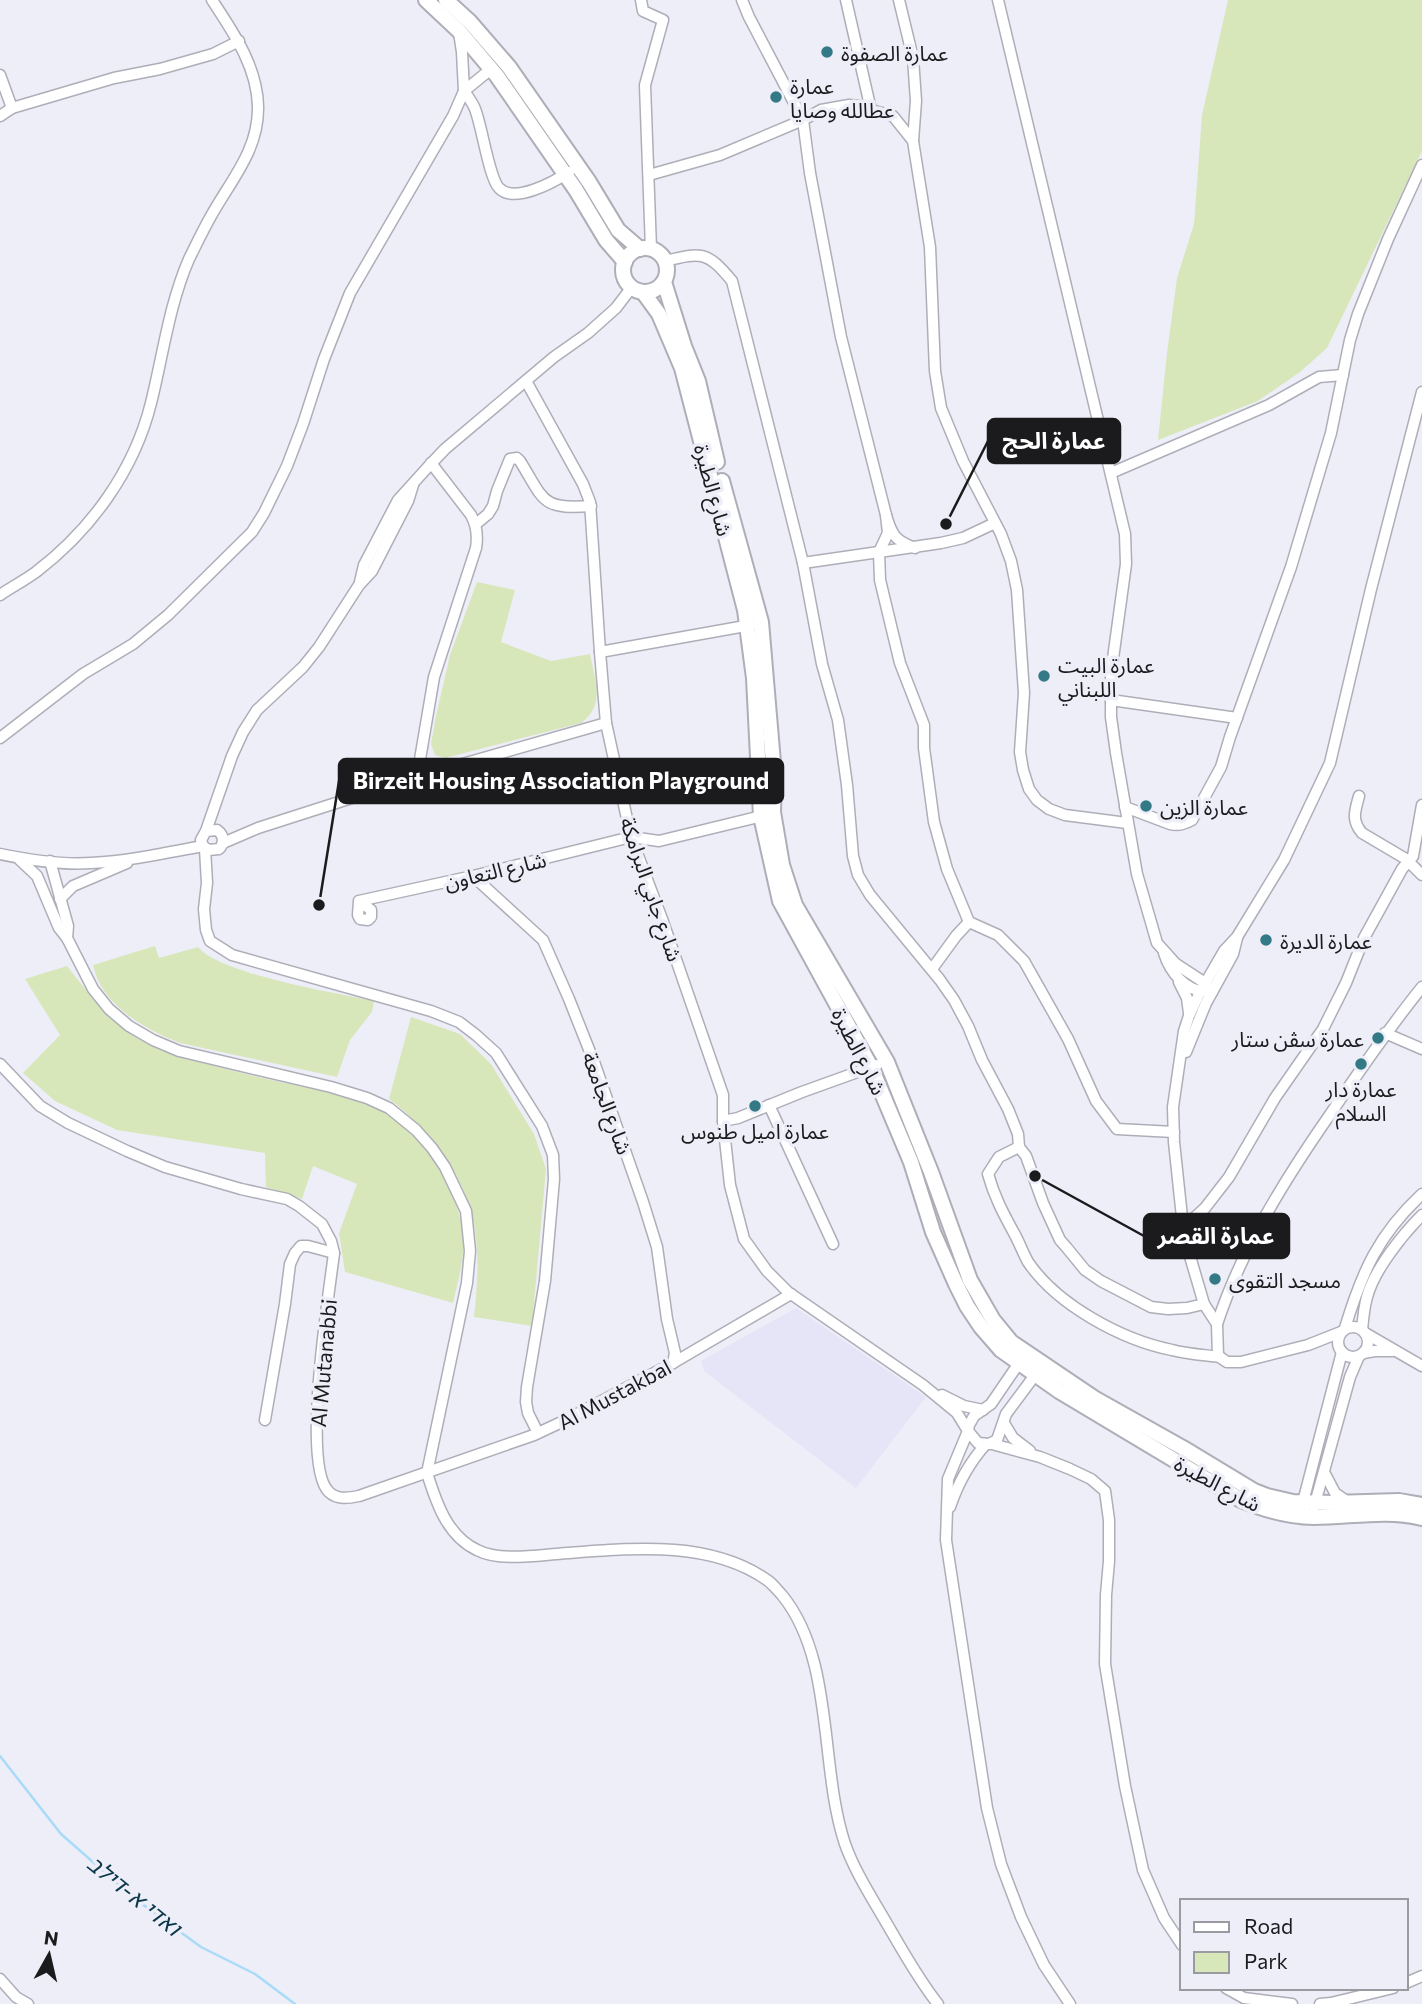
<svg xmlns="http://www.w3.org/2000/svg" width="1422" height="2004" font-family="Commissioner,'Noto Sans Arabic',Heebo,sans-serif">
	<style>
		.built { fill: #e6e5f8 }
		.green { fill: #d8e7b9 }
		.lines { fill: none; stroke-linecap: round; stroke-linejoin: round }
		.stream { stroke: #a8dbf7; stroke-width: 2.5 }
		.street-casing { stroke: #aeaeb8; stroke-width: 13 }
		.secondary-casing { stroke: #aeaeb8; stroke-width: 18 }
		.street { stroke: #fff; stroke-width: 10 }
		.secondary { stroke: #fff; stroke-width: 14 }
		.poi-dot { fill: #347a86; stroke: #eeeef9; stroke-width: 2.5 }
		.labels { text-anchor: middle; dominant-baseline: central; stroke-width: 7; stroke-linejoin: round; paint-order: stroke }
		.poi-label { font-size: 21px; fill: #1b1b1e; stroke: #eeeef9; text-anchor: start }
		.street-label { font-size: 21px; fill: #1b1b1e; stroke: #eeeef9 }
		.water-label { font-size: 23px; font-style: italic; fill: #0a374a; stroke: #eeeef9 }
		.leader { fill: none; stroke: #1b1b1e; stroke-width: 2.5 }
		.callout-dot { fill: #1b1b1e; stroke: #eeeef9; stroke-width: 2.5 }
		.callout { fill: #1b1b1e; stroke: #1b1b1e; stroke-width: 2.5 }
		.callout-label { font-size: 23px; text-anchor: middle; font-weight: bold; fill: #fff }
	</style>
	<rect width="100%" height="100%" fill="#eeeef9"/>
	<path class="built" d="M796,1308L926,1397L856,1488L704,1371L701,1361Z"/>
	<g class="green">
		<path d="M1228,0H1422V151L1327,348L1300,372L1258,401L1158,440L1167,353L1177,278L1194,224L1202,115Z"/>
		<path d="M477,582L515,590L501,642L551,661L590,654C595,681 606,705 581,723L445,758L435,755L431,744L436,716L450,655Z"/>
		<path d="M155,946L159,958L198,947C220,974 336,993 374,1001L372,1012L350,1040L337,1077L180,1043C150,1031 118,1014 101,986C97,980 95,972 93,965Z"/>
		<path d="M67,966C91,996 111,1025 146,1043C166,1054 189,1060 211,1065C240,1073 270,1080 299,1086C325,1092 352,1097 376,1108C397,1118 421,1142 434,1161C452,1188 465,1219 463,1251C462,1268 457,1286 453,1303L345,1272L339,1233L357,1184L313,1166L302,1199L266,1187L265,1153L117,1130L55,1101L23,1073L60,1035L25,979Z"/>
		<path d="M411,1017L460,1034L491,1064L534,1134L546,1169L532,1326L474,1317C481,1251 481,1204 438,1148C424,1129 408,1113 389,1099Z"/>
	</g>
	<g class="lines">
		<path class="stream" d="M0,1756L61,1834L134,1898L201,1947L255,1974L295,2004"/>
		<defs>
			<g id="street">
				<path d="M641,0L643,11L663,20L645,85L651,249"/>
				<path d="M742,0L749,17L803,120L810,173L841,337L886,515C892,536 896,541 915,548"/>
				<path d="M846,0L871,110"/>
				<path d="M899,0L913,58L916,101L913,141"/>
				<path d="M998,0L1125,534L1126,564L1111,673V717L1116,753L1137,874L1157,943L1176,964L1205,983L1212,992"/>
				<path d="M0,75L12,108L114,78L160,69L213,54L239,41"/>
				<path d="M464,91C468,97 473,103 475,109C482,126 489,178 499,188C514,204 554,182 569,172"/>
				<path d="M464,91L491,69"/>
				<path d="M0,116L12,108"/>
				<path d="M649,175L720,155L803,120L821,110L849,105L861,106L871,110L893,116L913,141L930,247L935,371L941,408L963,461L1001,534L1011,561L1017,590L1024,693L1020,752L1023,770L1029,789L1037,800L1049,809L1065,815L1127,823"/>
				<path d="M665,261C702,252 707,251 732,281L803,563L822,664L838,720L847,785L853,856L858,875L870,895L940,980L954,1000L968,1026L982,1060L1008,1109L1018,1134L1019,1147L1026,1156L1043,1203L1060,1240L1067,1248L1085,1270L1101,1281L1151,1307L1168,1309L1187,1308L1204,1304"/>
				<path d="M526,381L583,484L590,502L600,652L606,723L631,837L662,919L723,1095V1121L730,1185L744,1239L767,1271L788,1292L923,1385L957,1413L968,1431L948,1479L946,1540L987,1808L1001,1864L1021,1917L1044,1965L1070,2004"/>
				<path d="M1111,473L1269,405L1319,377L1343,375"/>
				<path d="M886,515L888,533L879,552L880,580L900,663L924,725V748L934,822L947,869L969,922L998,935L1024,961L1068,1039L1096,1101L1117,1129L1174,1132"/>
				<path d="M476,524L488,514L493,506L497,491L510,459L517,458L520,461C544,500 541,510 591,506"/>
				<path d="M803,563L941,543L963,538L995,523"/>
				<path d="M360,582L364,565L398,500L427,468L445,449L554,357L588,333L616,308L632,287"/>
				<path d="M0,595C12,587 25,580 36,572C91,530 134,471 151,403C163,355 169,305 189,259C196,245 203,230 211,216C231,180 259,150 258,106C257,66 233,32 212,0"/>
				<path d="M600,652L751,625"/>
				<path d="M1111,700L1237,718"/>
				<path d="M0,738L83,674L133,644L168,615L252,532L264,513L287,466L303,424L324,359L350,293L453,116L464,91L462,52L459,32"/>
				<path d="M417,777L434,677L476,548C478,536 477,526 471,515L431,463"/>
				<path d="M1359,796C1355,811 1351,820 1362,833L1406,859L1422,875"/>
				<path d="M1125,807L1170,824C1179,826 1184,824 1192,820L1221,767L1230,737L1291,567L1331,433L1350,340L1358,314L1388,239L1422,165"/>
				<path d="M206,831L217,830C224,835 225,843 219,849L208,850L203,846L201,840L206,831L232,756L243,732L257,710L303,667L319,647L359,585L372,571L408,501L413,485"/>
				<path d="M223,843L258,828L417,777L606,723"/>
				<path d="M205,849L207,883L204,909L206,930L210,941L232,955L431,1011L459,1022L476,1035L496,1053L542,1126L553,1155L554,1179L545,1281L527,1387L526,1402L528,1413L538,1433"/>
				<path d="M0,854C29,860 62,865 91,863C129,861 166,853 203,846"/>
				<path d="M18,858L37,876L59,928L67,938L93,989L109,1009L129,1026L153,1040L179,1051L331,1087L367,1098L389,1108L416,1130L432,1148L445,1167L466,1211L470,1251L467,1283L427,1473C436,1502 447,1536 477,1550C498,1561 533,1556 556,1554C625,1549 707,1538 767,1580C773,1584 777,1590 782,1595C835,1660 819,1766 845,1844C855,1872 872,1898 887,1924C903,1951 918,1979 938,2004"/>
				<path d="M50,861L68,926L67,938"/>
				<path d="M473,876L543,940L569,999L594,1062L643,1202L657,1247L667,1319L675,1353L673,1363"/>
				<path d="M60,899L73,886L127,863"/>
				<path d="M359,901L371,910V917L368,920L360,919L358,915L359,901L473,876L631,837L659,841L766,815"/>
				<path d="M1164,953C1170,972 1185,991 1207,992"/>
				<path d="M932,969L956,936L969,922"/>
				<path d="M1179,982L1187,998L1189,1013"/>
				<path d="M1385,1033L1422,1049"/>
				<path d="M1186,1052L1206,1003L1233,954L1237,938"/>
				<path d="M0,1064L40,1106L68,1123L127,1151L165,1167L241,1189L287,1199L299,1206L322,1224L331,1241L334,1253C329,1294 301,1466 329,1492C337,1500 349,1498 359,1496L534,1435L568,1419L673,1363L791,1294"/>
				<path d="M769,1105L833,1244"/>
				<path d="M723,1121L738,1118L802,1092L877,1065"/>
				<path d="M1019,1147L999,1157L988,1174C994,1196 1003,1213 1014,1233C1019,1242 1023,1253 1028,1262C1057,1305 1122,1340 1172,1350C1187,1354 1204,1355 1220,1357"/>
				<path d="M1183,1228L1205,1208L1229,1177L1275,1098L1323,1029L1346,983L1364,938L1402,869L1413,856L1422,805"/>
				<path d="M1217,1324C1242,1248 1285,1179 1331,1113C1360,1070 1389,1028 1422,987"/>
				<circle cx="1353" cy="1342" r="15"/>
				<path d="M1345,1328C1362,1272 1378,1235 1422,1194"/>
				<path d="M1362,1330C1363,1319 1364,1307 1367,1297C1374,1270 1403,1234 1422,1215"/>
				<path d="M1341,1332L1308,1345L1241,1362H1227L1218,1356L1217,1324L1204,1304L1184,1236L1174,1142L1173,1107L1184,1031L1189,1016L1199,994L1224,951L1237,937L1284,860L1330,763L1371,589L1422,392"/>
				<path d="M1365,1333L1422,1366"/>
				<path d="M1363,1353L1375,1351H1393"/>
				<path d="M1035,1359V1375L1006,1414L997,1440L989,1444L978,1443L968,1431L969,1425L974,1416L991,1404L1019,1363Z"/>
				<path d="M942,1395L964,1406L983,1410"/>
				<path d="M265,1420L285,1304L290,1264L295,1253L301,1246H308L334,1253"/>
				<path d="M1004,1423L1013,1438L1030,1451"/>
				<path d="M992,1444L1040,1457L1070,1469L1091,1479L1105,1491L1109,1520V1561L1106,1595L1105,1664L1125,1786L1143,1870L1164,1918L1182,1945"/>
				<path d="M1325,1474L1335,1493L1348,1502"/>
				<path d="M950,1507C958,1483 969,1463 986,1444"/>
				<path d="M1305,1507L1303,1502L1342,1352"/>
				<path d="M1314,1507L1350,1377L1359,1356"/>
				<path d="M0,1979L16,1997L28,2004"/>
				<path d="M1406,1983L1422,1976"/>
				<path d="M1226,1988L1244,1998L1292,2004"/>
				<path d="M1320,2004L1331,2003L1393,1988"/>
			</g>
			<g id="secondary">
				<path d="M426,0L459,31L497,76L576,190L606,240L625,262"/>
				<path d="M446,0L470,22L509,67L589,182L618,230L640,249"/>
				<circle cx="645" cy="270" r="22"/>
				<path d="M664,282L684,346L698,381L717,462"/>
				<path d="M643,292L659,314L682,368L745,610L754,678L761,816L780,901L871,1067L911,1162L933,1232L956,1284L967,1306L981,1327L1001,1350L1059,1391L1241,1500C1265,1510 1289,1517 1314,1517C1350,1517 1387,1509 1422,1518"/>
				<path d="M722,481L761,622L774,774L773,812L782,865L795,905L887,1062L931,1172L970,1280L993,1320L1011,1342L1094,1398L1183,1448L1254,1491L1267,1496L1293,1502L1333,1503L1399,1501L1422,1505"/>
			</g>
		</defs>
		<use href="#street" class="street-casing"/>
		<use href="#secondary" class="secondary-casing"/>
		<use href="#street" class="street"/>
		<use href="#secondary" class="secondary"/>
	</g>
	<g class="poi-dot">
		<circle cx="827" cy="52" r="7"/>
		<circle cx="776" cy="97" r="7"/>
		<circle cx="1044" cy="676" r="7"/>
		<circle cx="1146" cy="806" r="7"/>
		<circle cx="1266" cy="940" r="7"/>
		<circle cx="1378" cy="1038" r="7"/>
		<circle cx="1361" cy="1064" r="7"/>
		<circle cx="755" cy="1106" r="7"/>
		<circle cx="1215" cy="1279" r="7"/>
	</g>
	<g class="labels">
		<g class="poi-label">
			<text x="841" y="52">عمارة الصفوة</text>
			<text x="790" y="85">عمارة<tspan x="790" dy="24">عطالله وصايا</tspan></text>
			<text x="1058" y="664">عمارة البيت<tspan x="1058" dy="24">اللبناني</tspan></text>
			<text x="1160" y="806">عمارة الزين</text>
			<text x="1280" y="940">عمارة الديرة</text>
			<text x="1364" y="1038" text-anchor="end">عمارة سڤن ستار</text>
			<text x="1361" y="1088" text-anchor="middle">عمارة دار<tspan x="1361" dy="24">السلام</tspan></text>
			<text x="755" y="1130" text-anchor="middle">عمارة اميل طنوس</text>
			<text x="1229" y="1279">مسجد التقوى</text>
		</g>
		<g class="street-label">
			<text transform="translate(714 490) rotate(75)">شارع الطيرة</text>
			<text transform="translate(495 870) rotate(-13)">شارع التعاون</text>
			<text transform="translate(652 889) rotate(71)">شارع جابي البرامكة</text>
			<text transform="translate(860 1051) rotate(63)">شارع الطيرة</text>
			<text transform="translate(608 1103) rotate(70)">شارع الجامعة</text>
			<text transform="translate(323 1363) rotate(-85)">Al Mutanabbi</text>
			<text transform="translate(614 1394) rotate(-28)">Al Mustakbal</text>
			<text transform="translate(1218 1483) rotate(28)">شارع الطيرة</text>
		</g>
		<g class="water-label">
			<text transform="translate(135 1895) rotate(39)">ואדי א-דילב</text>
		</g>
	</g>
	<path class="leader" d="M946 524L988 441M319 905L339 781M1035 1176L1144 1236"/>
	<g class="callout-dot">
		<circle cx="946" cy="524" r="7"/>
		<circle cx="319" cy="905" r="7"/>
		<circle cx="1035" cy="1176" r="7"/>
	</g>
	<g class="callout">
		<rect x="988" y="419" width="132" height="44" rx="7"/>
		<rect x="339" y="759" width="444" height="44" rx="7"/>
		<rect x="1144" y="1214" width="145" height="44" rx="7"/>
	</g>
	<g class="callout-label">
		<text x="1054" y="449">عمارة الحج</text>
		<text x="561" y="789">Birzeit Housing Association Playground</text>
		<text x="1216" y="1244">عمارة القصر</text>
	</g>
	<rect x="1180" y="1899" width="228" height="91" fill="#eeeef9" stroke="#9a9aa1" stroke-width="2"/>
	<rect x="1194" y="1922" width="35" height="10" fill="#ffffff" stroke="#9a9aa1" stroke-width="2"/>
	<text x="1244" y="1934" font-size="21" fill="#1b1b1e">Road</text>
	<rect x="1194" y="1952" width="35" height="21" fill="#d8e7b9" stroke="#9a9aa1" stroke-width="2"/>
	<text x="1244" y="1969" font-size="21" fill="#1b1b1e">Park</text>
	<g transform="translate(49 1955) rotate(8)" stroke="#eeeef9" stroke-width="5" paint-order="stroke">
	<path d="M0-5L12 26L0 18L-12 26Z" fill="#1b1b1e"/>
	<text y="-10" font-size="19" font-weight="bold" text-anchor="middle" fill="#1b1b1e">N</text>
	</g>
</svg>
